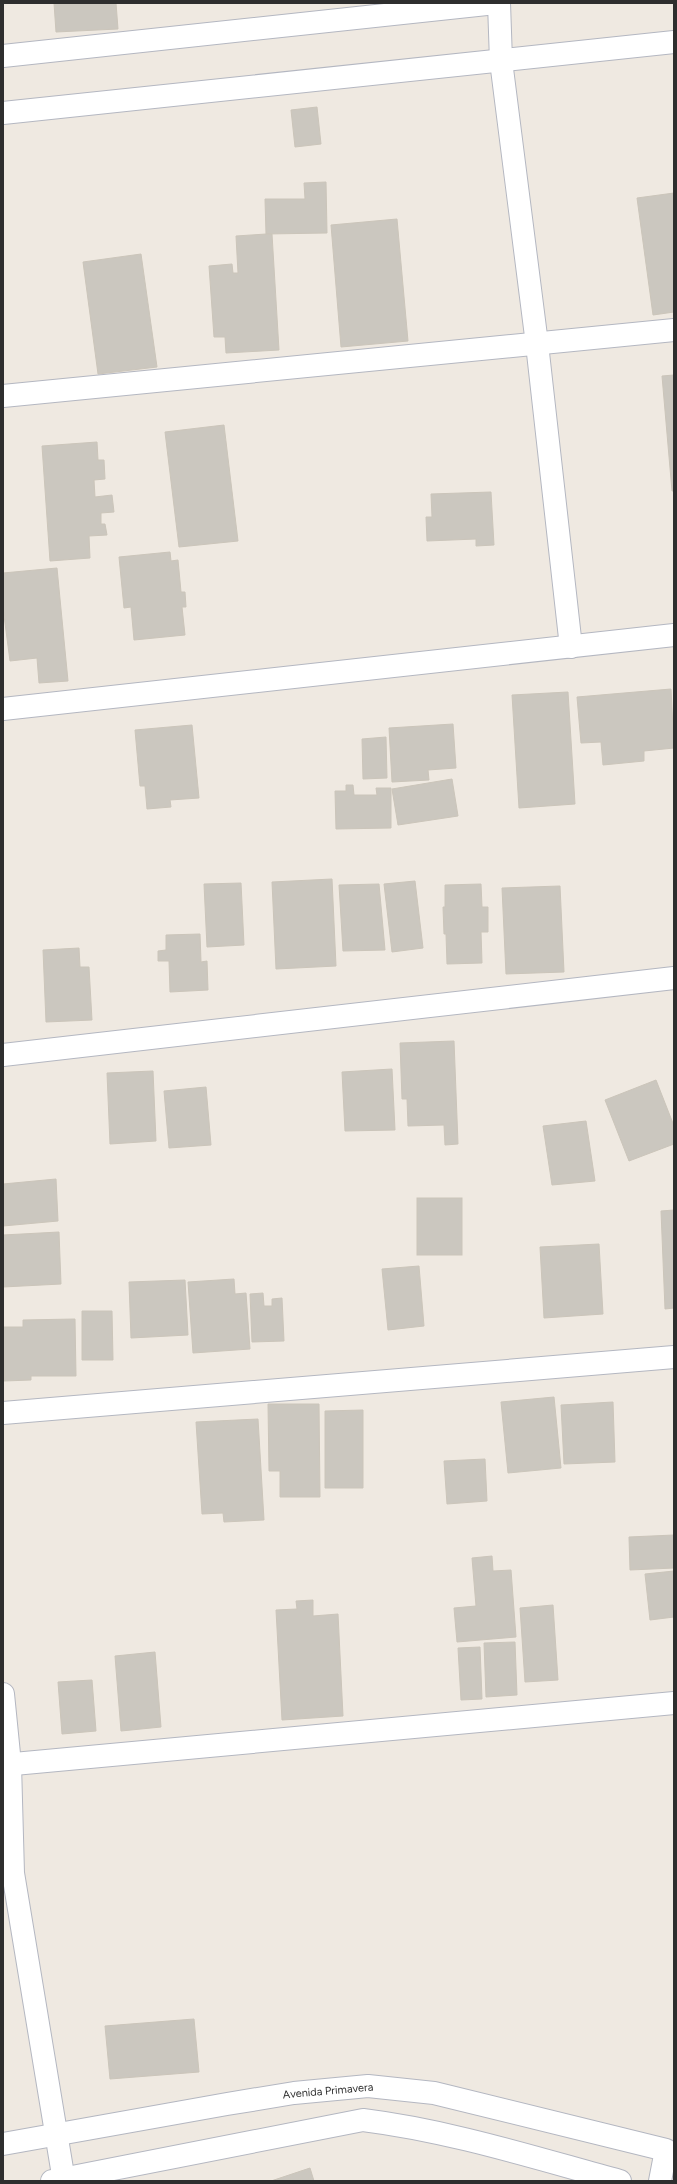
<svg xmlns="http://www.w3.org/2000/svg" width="677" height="2184" font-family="Figtree,sans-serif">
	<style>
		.building { fill: #cbc7bf; stroke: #cbc5ba }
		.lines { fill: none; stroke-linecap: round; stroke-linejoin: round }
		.street-casing { stroke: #b4b7c1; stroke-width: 24 }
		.street { stroke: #fff; stroke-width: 22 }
		.labels { text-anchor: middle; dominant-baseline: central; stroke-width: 3; stroke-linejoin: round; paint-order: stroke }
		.street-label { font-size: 11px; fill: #2e2e2e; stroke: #fff }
	</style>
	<rect width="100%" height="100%" fill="#efe9e1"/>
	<g class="building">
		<path d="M54,3H116L118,29L56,32Z"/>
		<path d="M317,107L321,144L295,147L291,110Z"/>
		<path d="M326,182L327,233L266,234L265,199H305L304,183Z"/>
		<path d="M674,193V312L653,315L637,198Z"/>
		<path d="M397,219L408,341L341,347L331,225Z"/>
		<path d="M266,234H272L279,350L226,353L225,337H214L209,266L232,264L233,273H238L236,236Z"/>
		<path d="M141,254L157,367L98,374L83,262Z"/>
		<path d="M674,375V491H672L662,376Z"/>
		<path d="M224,425L238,541L179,547L165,432Z"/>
		<path d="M97,442L98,460H104L105,479L94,480L95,497L112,495L114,512L101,513V524H105L107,535L89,536L90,558L50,561L42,446Z"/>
		<path d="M491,492L494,545L476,546V539L427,541L426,517H432L431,494Z"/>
		<path d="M170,552L171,561L178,560L181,592H185L186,607H182L185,635L134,640L131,607L124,608L119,557Z"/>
		<path d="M57,568L68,681L39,683L37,658L10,661L3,608V573Z"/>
		<path d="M671,689L674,748L644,751V761L603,765L601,742L581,743L577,697Z"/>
		<path d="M568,692L575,804L519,808L512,695Z"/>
		<path d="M453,724L456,768L428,770L429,780L392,782L389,728Z"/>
		<path d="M192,725L199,798L170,800L171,807L147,809L145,786H140L135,730Z"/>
		<path d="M386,737L387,778L363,779L362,739Z"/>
		<path d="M452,779L458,816L398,825L392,789Z"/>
		<path d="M346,785H353L354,795H377L376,788H391V828L336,829L335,791H346Z"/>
		<path d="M332,879L336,966L276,969L272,882Z"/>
		<path d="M415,881L423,948L392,952L384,884Z"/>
		<path d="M241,883L244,945L207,947L204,884Z"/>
		<path d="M379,884L385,950L343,951L339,885Z"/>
		<path d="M481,884L482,907H488V932H481L482,963L447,964L446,934H444L443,907H445V885Z"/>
		<path d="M560,886L564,972L506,974L502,888Z"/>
		<path d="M200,934L201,962L207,961L208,990L170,992L169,961H158V951L166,950V935Z"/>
		<path d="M79,948L80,967H89L92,1020L46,1022L43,950Z"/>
		<path d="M454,1041L458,1144L445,1145L444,1125L408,1126L407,1099H402L400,1043Z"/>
		<path d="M392,1069L395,1130L345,1131L342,1072Z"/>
		<path d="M153,1071L156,1141L110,1144L107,1073Z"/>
		<path d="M656,1080L674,1126V1144L629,1161L605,1100Z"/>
		<path d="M206,1087L211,1145L169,1148L164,1091Z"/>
		<path d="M586,1121L595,1181L552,1185L543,1126Z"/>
		<path d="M56,1179L58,1221L3,1226V1184Z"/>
		<rect x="417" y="1198" width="45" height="57"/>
		<path d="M674,1210V1308L665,1309L661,1211Z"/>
		<path d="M59,1232L61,1284L3,1287V1235Z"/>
		<path d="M599,1244L603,1314L544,1318L540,1247Z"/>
		<path d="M419,1266L424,1326L388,1330L382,1269Z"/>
		<path d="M234,1279L235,1294L246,1293L250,1349L193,1353L188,1282Z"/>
		<path d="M185,1280L188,1335L131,1338L129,1282Z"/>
		<path d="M263,1293L264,1306H272V1299L282,1298L284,1341L252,1342L250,1294Z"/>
		<path d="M82,1311H112L113,1360H82Z"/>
		<path d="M75,1319L76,1376H31V1380L4,1381L3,1327H23V1320Z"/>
		<path d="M554,1397L561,1468L508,1473L501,1402Z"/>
		<path d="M613,1402L615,1462L564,1464L561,1405Z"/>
		<path d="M268,1404H319L320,1497H280V1471H269Z"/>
		<path d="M363,1410V1488H325V1411Z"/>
		<path d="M258,1419L264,1520L224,1522L223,1513L202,1514L196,1422Z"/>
		<path d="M485,1459L487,1501L447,1504L444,1461Z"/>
		<path d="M674,1535V1568L630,1570L629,1537Z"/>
		<path d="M492,1556L493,1571L511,1570L516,1637L457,1642L454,1608L476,1606L472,1558Z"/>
		<path d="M674,1571V1617L650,1620L645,1574Z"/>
		<path d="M313,1600V1616L338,1614L343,1716L282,1720L276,1610L297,1609L296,1601Z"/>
		<path d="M553,1605L558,1680L525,1682L520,1608Z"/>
		<path d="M515,1642L517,1695L486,1697L484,1643Z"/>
		<path d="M480,1647L482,1699L461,1700L458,1648Z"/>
		<path d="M155,1652L161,1727L121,1731L115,1656Z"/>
		<path d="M92,1680L96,1731L62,1734L58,1682Z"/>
		<path d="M194,2019L199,2072L110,2079L105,2026Z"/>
		<path d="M310,2168L314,2181H271Z"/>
	</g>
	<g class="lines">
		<defs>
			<g id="street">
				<path d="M499,3L501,61L537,344L571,647"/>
				<path d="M3,56L496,3"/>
				<path d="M3,113L674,42"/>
				<path d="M3,396L674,330"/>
				<path d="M3,709L674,635"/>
				<path d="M3,1055L674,978"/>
				<path d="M3,1413L674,1357"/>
				<path d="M3,1694L10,1764L13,1873L64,2181"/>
				<path d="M3,1765L674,1703"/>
				<path d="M3,2144L227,2104L294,2093L368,2086L434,2093L666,2150L660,2181"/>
				<path d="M52,2181L363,2120C451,2131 535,2158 620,2181"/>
			</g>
		</defs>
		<use href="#street" class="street-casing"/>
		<use href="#street" class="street"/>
	</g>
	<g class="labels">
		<g class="street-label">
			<text transform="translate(328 2091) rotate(-5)">Avenida Primavera</text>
		</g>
	</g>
	<rect width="677" height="2184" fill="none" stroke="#2e2e2e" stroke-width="8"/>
</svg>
